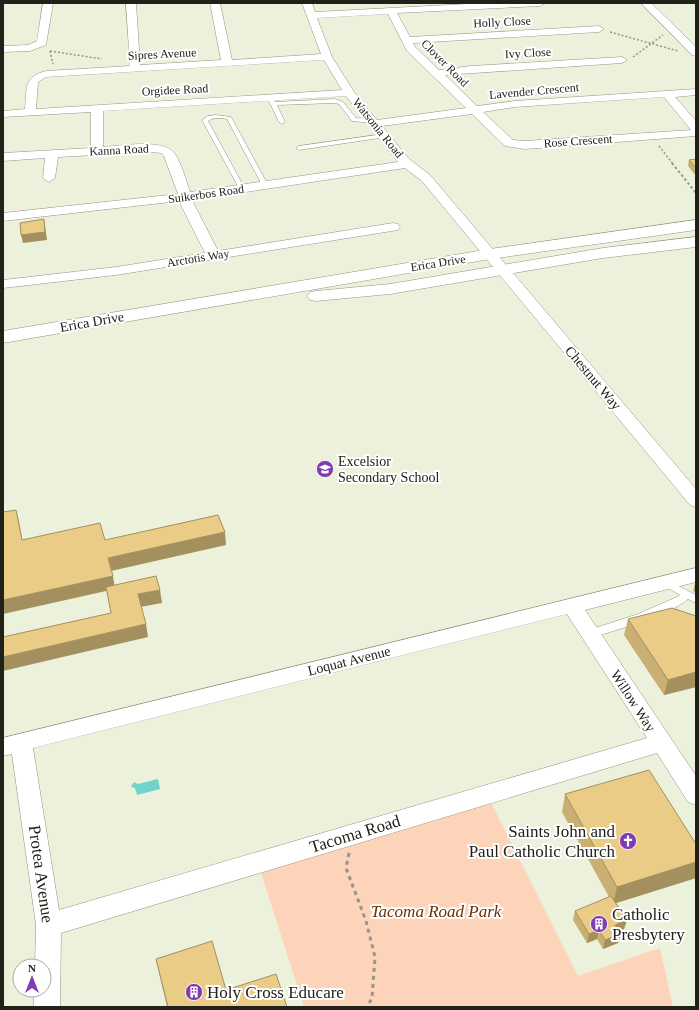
<svg xmlns="http://www.w3.org/2000/svg" width="699" height="1010" font-family="'Times New Roman',serif">
	<style>
		.green { fill: #fdd3ba }
		.water { fill: #71d4cc }
		.lines { fill: none; stroke-linecap: round; stroke-linejoin: round }
		.lane-casing { stroke: #8f9581; stroke-width: 1 }
		.street-casing { stroke: #8f9581; stroke-width: 1 }
		.secondary-casing { stroke: #8f9581; stroke-width: 1 }
		.path-far2 { stroke: #949888; stroke-width: 1.5; stroke-dasharray: 2 2; stroke-linecap: butt }
		.path-far1 { stroke: #949888; stroke-width: 2; stroke-dasharray: 2.5 2.5; stroke-linecap: butt }
		.path { stroke: #949888; stroke-width: 3; stroke-dasharray: 4 4; stroke-linecap: butt }
		.lane { fill: #fff; fill-rule: evenodd }
		.street { fill: #fff; fill-rule: evenodd }
		.secondary { fill: #fff; fill-rule: evenodd }
		.wall { fill: #caaf74 }
		.shaded-wall { fill: #a48f5e }
		.building { fill: #ebcc87; stroke: #a48f5e }
		.labels { text-anchor: middle; dominant-baseline: central; stroke-width: 4; stroke-linejoin: round; paint-order: stroke }
		.far-street-label { font-size: 12px; fill: #20221a; stroke: #fff }
		.street-label { font-size: 14px; fill: #20221a; stroke: #fff }
		.poi-label { font-size: 14px; fill: #20221a; stroke: #fff; text-anchor: start }
		.near-poi-label { font-size: 17px; fill: #20221a; stroke: #fff; text-anchor: start }
		.near-street-label { font-size: 17px; fill: #20221a; stroke: #fff }
		.near-park-label { font-size: 17px; font-style: italic; fill: #6a3000; stroke: #fff }
	</style>
	<rect width="100%" height="100%" fill="#ebf1db"/>
	<path class="green" d="M487,795L578,976L660,948L673,1007H304L258,863Z"/>
	<path class="water" d="M158,779L160,789L137,795L135,788L131,787L134,782L138,784Z"/>
	<g class="lines">
		<defs>
			<g id="lane">
				<path d="M271,97L273,98L275,102L335,99L343,102L356,118L373,119L376,121L373,123L352,121L339,104L335,103L277,105L285,122L282,124L279,122L268,99Z"/>
				<path d="M216,115L231,117L268,185L267,186L262,185L227,119C220,118 214,117 208,121L245,189L240,190L202,120L208,116Z"/>
				<path d="M384,134L386,135V137L299,150L296,148L299,146Z"/>
				<path d="M665,579L696,595V603L688,599C668,616 616,630 590,638L586,637L585,634L586,631L638,614L677,597L680,595L662,584L660,582L662,580Z"/>
			</g>
			<g id="street">
				<path d="M43,3H53L46,45L30,51L3,52V46L28,45L37,41Z"/>
				<path d="M126,3H136L140,65L221,60L210,3H220L232,60L321,54L302,3H312L315,12L486,3H545L540,6L397,13L410,37L599,26L604,29L599,32L413,43L415,47L439,70L471,66L622,57L627,60L622,63L445,75L477,106L515,101L696,89V95L675,97L696,121V136L525,149L505,146L472,114L382,126L408,158L430,175L696,489V507L690,505L422,181L405,168L192,200L218,251L393,223L398,224L400,227L398,230L116,275L3,288V280L116,267L205,253L179,201L3,221V213L178,194L164,156L161,153L152,152L58,157L55,178L49,182L43,178L45,158L3,161V153L91,148V112L3,117V111L25,109C27,89 23,77 46,71L130,66ZM388,14L407,51L466,108L377,120L354,92L332,57L317,18ZM324,60L342,90L36,109L38,82L46,77ZM346,96L398,162L190,192C186,180 182,165 175,154C165,138 120,146 103,147V111ZM664,97L691,130L525,141L513,140L483,112L515,107Z"/>
				<path d="M641,3H651L696,47V56L692,55Z"/>
				<path d="M696,568V582L585,610L696,776V805L688,802L657,753L61,933L60,1007H34V990H44V966H35L36,925L12,754L3,756V738ZM567,614L647,738L59,910L33,748Z"/>
			</g>
			<g id="secondary">
				<path d="M696,220V230L490,259L3,343V331L490,249Z"/>
				<path d="M696,237V247L603,258L390,294L316,301L310,300L307,296L310,292L316,291L390,284L603,248Z"/>
			</g>
		</defs>
		<use href="#lane" class="lane-casing"/>
		<use href="#street" class="street-casing"/>
		<use href="#secondary" class="secondary-casing"/>
		<g class="path-far2">
			<path d="M610,32L678,51"/>
			<path d="M50,51L102,59"/>
			<path d="M50,51L53,64"/>
			<path d="M633,57L663,35"/>
			<path d="M659,146L673,164"/>
		</g>
		<path class="path-far1" d="M672,163L696,193"/>
		<path class="path" d="M349,853L346,868L366,921L375,957L372,998L367,1007"/>
		<use href="#lane" class="lane"/>
		<use href="#street" class="street"/>
		<use href="#secondary" class="secondary"/>
	</g>
	<g class="wall">
		<path d="M696,159V176L688,166L689,160Z"/>
		<path d="M696,579V593L693,591Z"/>
		<path d="M696,616V687L664,695L624,635L628,619Z"/>
		<path d="M565,794L696,844V878L616,903L627,920L624,929L619,931L621,934L618,943L603,949L597,939L587,943L573,920L575,911L609,897L562,812Z"/>
		<path d="M156,959L226,990L287,1007H167Z"/>
	</g>
	<g class="shaded-wall">
		<path d="M44,219L47,240L23,243L21,235Z"/>
		<path d="M16,510L19,522L25,553L22,540Z"/>
		<path d="M225,532L226,545L111,571L108,558Z"/>
		<path d="M113,576L115,589L3,614V600Z"/>
		<path d="M160,590L162,603L140,607L138,594Z"/>
		<path d="M146,624L148,637L3,671V657Z"/>
		<path d="M696,672V687L664,695L668,680Z"/>
		<path d="M696,862V878L613,904L617,887Z"/>
		<path d="M627,920L624,929L612,934L615,925Z"/>
		<path d="M599,930L597,939L587,943L589,934Z"/>
		<path d="M621,934L618,943L603,949L605,940Z"/>
	</g>
	<g class="building">
		<path d="M696,159V168L689,160Z"/>
		<path d="M44,219L45,232L21,235L20,223Z"/>
		<path d="M16,510L22,540L100,523L105,540L218,515L225,532L108,558L113,576L3,600V512Z"/>
		<path d="M156,576L160,590L138,594L146,624L3,657V637L111,613L106,587Z"/>
		<path d="M672,608L696,616V672L668,680L628,619Z"/>
		<path d="M649,770L696,844V862L617,887L565,794Z"/>
		<path d="M611,896L627,920L615,925L621,934L605,940L599,930L589,934L575,911Z"/>
		<path d="M212,941L226,990L276,974L287,1007H168L156,959Z"/>
	</g>
	<defs>
		<symbol id="school-disc" viewBox="-11 -11 22 22"><circle r="9.5" fill="#823caf" stroke="#fff"/><path d="M0-5L7-2L0 1L-7-2ZM-4 1L0 2.5L4 1V4Q0 6-4 4Z" fill="#fff"/></symbol>
		<symbol id="church-disc" viewBox="-11 -11 22 22"><circle r="9.5" fill="#823caf" stroke="#fff"/><path d="M-1.2-6h2.4v3.5h3.3v2.4h-3.3V6h-2.4V-.1h-3.3v-2.4h3.3Z" fill="#fff"/></symbol>
		<symbol id="building-disc" viewBox="-11 -11 22 22"><circle r="9.5" fill="#823caf" stroke="#fff"/><path d="M-4-6H4V6H1V3H-1V6H-4ZM-2.5-4.3h1.7v1.8h-1.7ZM.8-4.3h1.7v1.8H.8ZM-2.5-1h1.7V.8h-1.7ZM.8-1h1.7V.8H.8Z" fill="#fff"/></symbol>
	</defs>
	<g fill-rule="evenodd">
		<use href="#school-disc" x="315" y="459" width="20" height="20"/>
		<use href="#church-disc" x="618" y="831" width="20" height="20"/>
		<use href="#building-disc" x="589" y="914" width="20" height="20"/>
		<use href="#building-disc" x="184" y="982" width="20" height="20"/>
	</g>
	<g class="labels">
		<g class="far-street-label">
			<text transform="translate(502 22) rotate(-3)">Holly Close</text>
			<text transform="translate(528 53) rotate(-3)">Ivy Close</text>
			<text transform="translate(162 54) rotate(-3)">Sipres Avenue</text>
			<text transform="translate(445 63) rotate(45)">Clover Road</text>
			<text transform="translate(175 90) rotate(-3)">Orgidee Road</text>
			<text transform="translate(534 91) rotate(-5)">Lavender Crescent</text>
			<text transform="translate(378 128) rotate(51)">Watsonia Road</text>
			<text transform="translate(578 141) rotate(-4)">Rose Crescent</text>
			<text transform="translate(119 150) rotate(-3)">Kanna Road</text>
			<text transform="translate(206 194) rotate(-8)">Suikerbos Road</text>
			<text transform="translate(198 258) rotate(-9)">Arctotis Way</text>
			<text transform="translate(438 263) rotate(-9)">Erica Drive</text>
		</g>
		<g class="street-label">
			<text transform="translate(92 322) rotate(-10)">Erica Drive</text>
			<text transform="translate(593 378) rotate(50)">Chestnut Way</text>
			<text transform="translate(349 661) rotate(-14)">Loquat Avenue</text>
			<text transform="translate(633 701) rotate(57)">Willow Way</text>
		</g>
		<g class="poi-label">
			<text x="338" y="461">Excelsior<tspan x="338" dy="16">Secondary School</tspan></text>
		</g>
		<g class="near-poi-label">
			<text x="615" y="831" text-anchor="end">Saints John and<tspan x="615" dy="20">Paul Catholic Church</tspan></text>
			<text x="612" y="914">Catholic<tspan x="612" dy="20">Presbytery</tspan></text>
			<text x="207" y="992">Holy Cross Educare</text>
		</g>
		<g class="near-street-label">
			<text transform="translate(355 834) rotate(-17)">Tacoma Road</text>
			<text transform="translate(41 874) rotate(82)">Protea Avenue</text>
		</g>
		<g class="near-park-label">
			<text x="436" y="911">Tacoma Road Park</text>
		</g>
	</g>
	<rect width="699" height="1010" fill="none" stroke="#20221a" stroke-width="8"/>
	<g transform="translate(32 978)"><circle r="19" fill="#ffffff" stroke="#a6a7a3"/>
	<path d="M0-3L7 15L0 10L-7 15Z" fill="#823caf"/>
	<text y="-6" font-size="11" font-weight="bold" text-anchor="middle" fill="#20221a">N</text>
	</g>
</svg>
